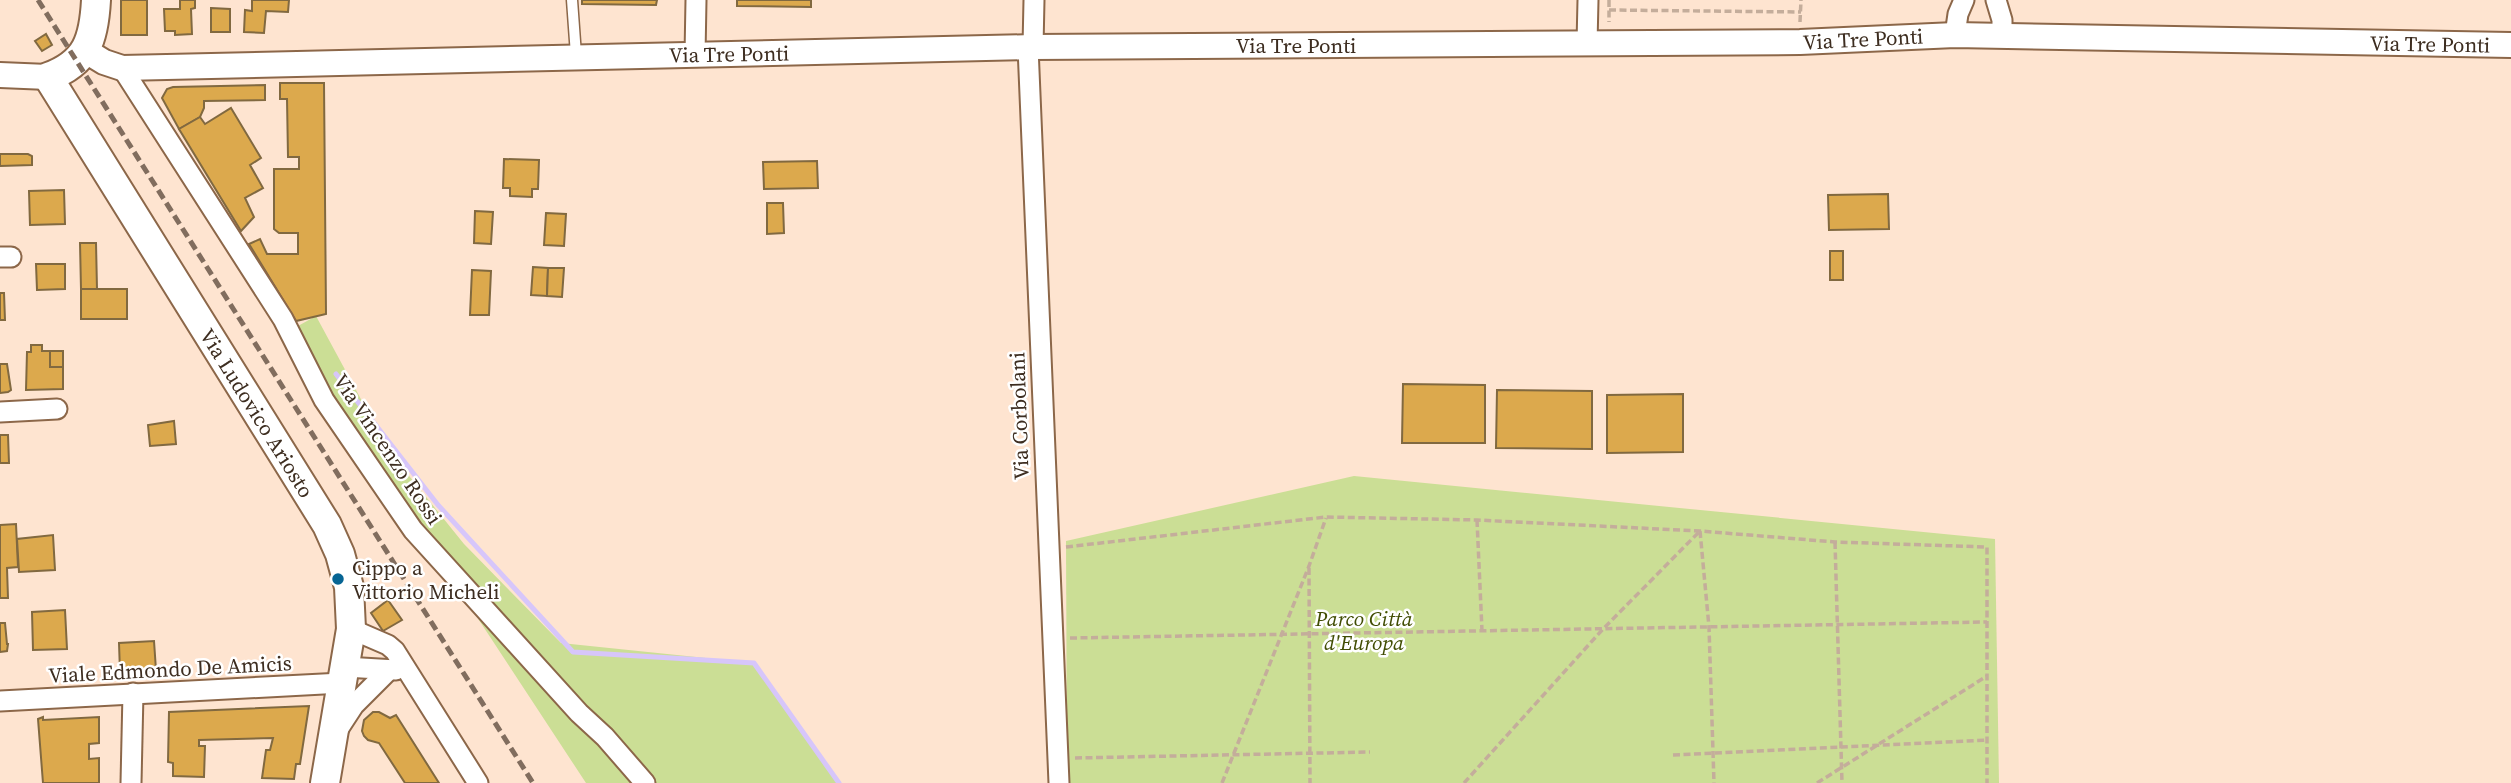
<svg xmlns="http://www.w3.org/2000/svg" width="2511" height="783" font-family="'Source Serif 4',serif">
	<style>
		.green { fill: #cbde95 }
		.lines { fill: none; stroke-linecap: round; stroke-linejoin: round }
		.stream { stroke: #d7c6fa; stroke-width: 5 }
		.building { fill: #dca94d; stroke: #816940; stroke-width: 2 }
		.service-casing { stroke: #8c6749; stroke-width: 13 }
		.minor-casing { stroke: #8c6749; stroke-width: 23 }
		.tertiary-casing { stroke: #8c6749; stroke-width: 28 }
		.secondary-casing { stroke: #8c6749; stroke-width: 32 }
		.path { stroke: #c4ad9b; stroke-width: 3.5; stroke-dasharray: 7 3.5; stroke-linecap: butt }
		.service { stroke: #fff; stroke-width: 10 }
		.minor { stroke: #fff; stroke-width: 19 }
		.tertiary { stroke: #fff; stroke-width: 24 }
		.secondary { stroke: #fff; stroke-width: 28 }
		.rail { stroke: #816d5e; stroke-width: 5; stroke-dasharray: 10 5; stroke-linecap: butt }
		.poi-dot { fill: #076594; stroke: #fff; stroke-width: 2.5 }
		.labels { text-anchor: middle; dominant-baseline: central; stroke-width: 5; stroke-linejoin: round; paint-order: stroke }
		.street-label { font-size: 21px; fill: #3d2d20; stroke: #fff }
		.poi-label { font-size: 21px; fill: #3d2d20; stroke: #fff; text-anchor: start }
		.park-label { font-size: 21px; font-style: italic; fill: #414d03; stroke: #fff }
	</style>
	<rect width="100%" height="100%" fill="#fee4d0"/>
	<g class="green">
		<path d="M316,316L389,451L464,544L561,643L754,663L841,783H586L289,331Z"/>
		<path d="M1354,476L1995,539L1999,783H1067L1066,541Z"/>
	</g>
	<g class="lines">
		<path class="stream" d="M336,374L438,505L573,652L754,663L839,783"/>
	</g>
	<g class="building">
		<rect x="121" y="0" width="26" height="35"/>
		<path d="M180,0H195V8L191,9L192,34L175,35V31H165L164,9H180Z"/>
		<path d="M252,0H289L288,12L266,11L264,33L244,32L245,10L252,11Z"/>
		<path d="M582,0H657L656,5L582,4Z"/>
		<path d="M737,0H811V7L737,6Z"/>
		<path d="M211,8L230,9V32H211Z"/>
		<path d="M46,34L52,45L42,51L35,41Z"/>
		<path d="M280,83H324L326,314L296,321L249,244L260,239L267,254H298V233H279L274,229V169H299V157H288L287,99H280Z"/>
		<path d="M265,85V100L204,101V108L200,117L179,129L162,98L167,89L173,87Z"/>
		<path d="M231,108L261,158L250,165L263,188L245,198L254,217L241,231L179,129L200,117L205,124Z"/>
		<path d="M0,154H28L32,156V165L0,166Z"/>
		<path d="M504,159L539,160L538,189H532V197L510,196V188H503Z"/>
		<path d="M817,161L818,188L764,189L763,162Z"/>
		<path d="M64,190L65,224L30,225L29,191Z"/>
		<path d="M1888,194L1889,229L1829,230L1828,195Z"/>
		<path d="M767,203H783L784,233L767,234Z"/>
		<path d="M475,211L493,212L491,244L474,243Z"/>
		<path d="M546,213L566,214L564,246L544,245Z"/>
		<path d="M80,243H96L97,289H81Z"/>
		<rect x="1830" y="251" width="13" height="29"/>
		<path d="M36,264H65V289L37,290Z"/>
		<path d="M533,267L548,268L547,296L531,295Z"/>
		<path d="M548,268H564L562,297L547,296Z"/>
		<path d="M472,270L491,271L489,315H470Z"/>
		<rect x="81" y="289" width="46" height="30"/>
		<path d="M0,293H4L5,320H0Z"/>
		<path d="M31,345H42V351H50V367H63V389L26,390L27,352H31Z"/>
		<rect x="50" y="351" width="13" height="16"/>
		<path d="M0,364H7L11,390L8,392L0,393Z"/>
		<path d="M1403,384L1485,385V443H1402Z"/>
		<path d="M1497,390L1592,391V449L1496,448Z"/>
		<path d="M1683,394V452L1607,453V395Z"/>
		<path d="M174,421L176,444L150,446L148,425Z"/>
		<path d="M0,435H8L9,463H0Z"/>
		<path d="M16,524L18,567L7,568L8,598H0V525Z"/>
		<path d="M53,535L55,570L19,572L17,539Z"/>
		<path d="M388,600L402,620L383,631L371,613Z"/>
		<path d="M65,610L67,649L33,650L32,612Z"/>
		<path d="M0,623H5L7,644H8L7,651L0,652Z"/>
		<path d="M154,641L156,670L120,672L119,643Z"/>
		<path d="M309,706L300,764H296L294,779L262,778L266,750H270L273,738L199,740V746H205L204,777L173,776V763L168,762L169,712Z"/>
		<path d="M373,712H379L390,718L396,715L439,783H405L379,743L368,740L364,736L362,731L364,720Z"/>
		<path d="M43,717V720L99,717V743L89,744V759L99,758V783H43L38,719Z"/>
	</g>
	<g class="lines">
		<defs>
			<path id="service" d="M572,0L576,55"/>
			<g id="minor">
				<path d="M1996,0L2002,20V36"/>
				<path d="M1955,35L1958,14L1964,0"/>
				<path d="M1587,44L1588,0"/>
				<path d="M1028,47L1059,783"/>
				<path d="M1033,47L1034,0"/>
				<path d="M695,55L696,0"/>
				<path d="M122,68L283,319L324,400L413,530L579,713L605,737L645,783"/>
				<path d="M0,257H11"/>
				<path d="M0,412L57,409"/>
				<path d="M351,629L388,645L395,651L478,783"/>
				<path d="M345,667L396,670"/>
				<path d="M0,701L342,683"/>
				<path d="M337,731L354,705L389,670"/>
				<path d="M131,783L133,693"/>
			</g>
			<g id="tertiary">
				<path d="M86,51L104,62L122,68L1033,47L1800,42L1955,35L2511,45"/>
				<path d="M0,75L48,77"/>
			</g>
			<path id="secondary" d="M96,0C94,39 87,63 48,77L327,525L340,554L349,587L351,629L325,783"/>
		</defs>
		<use href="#service" class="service-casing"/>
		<use href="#minor" class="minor-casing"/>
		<use href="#tertiary" class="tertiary-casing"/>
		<use href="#secondary" class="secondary-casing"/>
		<g class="path">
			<path d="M1609,0V22"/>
			<path d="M1609,10L1801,12"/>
			<path d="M1800,22L1801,0"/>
			<path d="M1477,520L1482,631"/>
			<path d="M1700,531L1709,627L1714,783"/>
			<path d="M1835,542L1842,783"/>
			<path d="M1066,547L1326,517L1477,520L1700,531L1835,542L1987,547V783"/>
			<path d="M1309,568L1310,783"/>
			<path d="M1070,638L1987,622"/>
			<path d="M1673,755L1987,740"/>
			<path d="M1075,758L1370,752"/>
			<path d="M1222,783L1309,566L1326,518"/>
			<path d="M1464,783L1603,629L1699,532"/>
			<path d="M1817,783L1987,676"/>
		</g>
		<use href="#service" class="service"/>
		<use href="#minor" class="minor"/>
		<use href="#tertiary" class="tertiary"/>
		<use href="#secondary" class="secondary"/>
		<path class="rail" d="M38,0L533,783"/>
	</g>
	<circle class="poi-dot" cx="338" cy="579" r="7"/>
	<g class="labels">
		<g class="street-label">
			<text transform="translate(1863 39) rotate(-3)">Via Tre Ponti</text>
			<text transform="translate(2430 44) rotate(1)">Via Tre Ponti</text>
			<text x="1296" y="45">Via Tre Ponti</text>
			<text transform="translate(729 54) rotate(-1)">Via Tre Ponti</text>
			<text transform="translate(257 413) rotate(58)">Via Ludovico Ariosto</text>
			<text transform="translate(1019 416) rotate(-92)">Via Corbolani</text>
			<text transform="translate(388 449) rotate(56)">Via Vincenzo Rossi</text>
			<text transform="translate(170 669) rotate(-3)">Viale Edmondo De Amicis</text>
		</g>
		<g class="poi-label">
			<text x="352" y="567">Cippo a<tspan x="352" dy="24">Vittorio Micheli</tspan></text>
		</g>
		<g class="park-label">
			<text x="1364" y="618">Parco Città<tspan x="1364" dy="24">d'Europa</tspan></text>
		</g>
	</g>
</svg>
